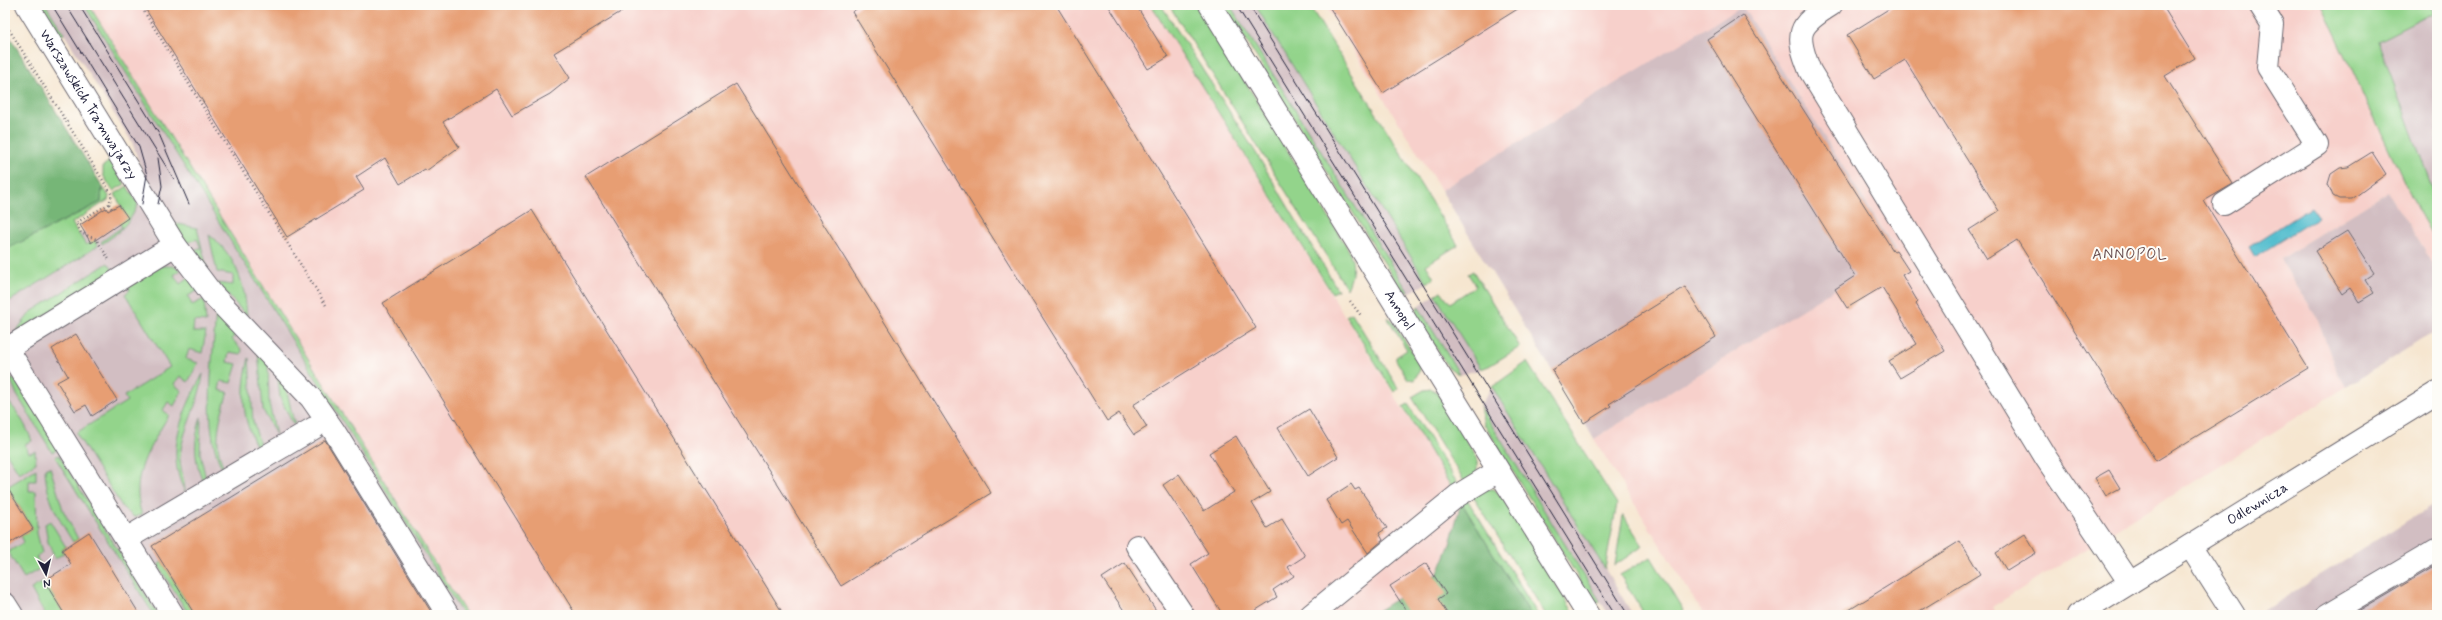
<svg xmlns="http://www.w3.org/2000/svg" width="2442" height="620" font-family="Mynerve,sans-serif">
	<style>
		.built { fill: #f7d0cb }
		.industrial { fill: #d2bec2 }
		.green { fill: #93d48b; stroke: #5a7b63 }
		.forest { fill: #76b677; stroke: #4c6c59 }
		.water { fill: #53bdce; stroke: #3a7084 }
		.building { fill: #e79e73 }
		.lines { fill: none; stroke-linecap: round; stroke-linejoin: round }
		.minor-casing { stroke: #6c676f; stroke-width: 24 }
		.path { stroke: #6c676f; stroke-width: 2.5; stroke-dasharray: 1 3; stroke-linecap: butt }
		.minor { stroke: #fff; stroke-width: 22 }
		.tram { stroke: #22223b; stroke-width: 1 }
		.labels { text-anchor: middle; dominant-baseline: central; stroke-width: 4; stroke-linejoin: round; paint-order: stroke }
		.street-label { font-size: 14px; fill: #22223b; stroke: #fdfcf7 }
		.neighbourhood-label { font-size: 15px; letter-spacing: 1px; fill: #674d4f; stroke: #fdfcf7 }
	</style>
	<rect width="100%" height="100%" fill="#fdfcf7"/>
	<filter id="ink" filterUnits="userSpaceOnUse"><feTurbulence type="fractalNoise" baseFrequency=".025" numOctaves="2"/><feDisplacementMap in="SourceGraphic" scale="8" xChannelSelector="R" yChannelSelector="G"/><feConvolveMatrix kernelMatrix="1 2 1 2 8 2 1 2 1" color-interpolation-filters="sRGB"/></filter>
	<filter id="wash" filterUnits="userSpaceOnUse"><feTurbulence type="fractalNoise" baseFrequency=".012" numOctaves="4" result="noise"/><feDisplacementMap in="SourceGraphic" scale="16" xChannelSelector="R" yChannelSelector="G"/><feGaussianBlur stdDeviation="0.9" result="paint"/><feColorMatrix in="noise" values="0 0 0 0 0 0 0 0 0 0 0 0 0 0 0 0 0 1.4 0 .05"/><feComposite in="paint" operator="in"/></filter>
	<g filter="url(#wash)">
		<rect width="100%" height="100%" fill="#f6e6d0"/>
		<g class="built">
			<path d="M89,5H1151L1531,615H467Z"/>
			<path d="M1325,5H2322L2414,203L2437,244V270L2388,192L2280,259L2318,320L2336,370L2346,387L1992,607L1996,613L1993,615H1704L1594,439L1896,250L1742,7L1441,190Z"/>
		</g>
		<g class="industrial">
			<path d="M46,5H84L201,194L205,192L467,615H5V250L57,224L79,234L84,231L80,225L106,208L109,211L119,205L122,209L142,171L132,142Z"/>
			<path d="M1230,5H1255L1427,283L1409,293Z"/>
			<path d="M2431,5H2437V201L2378,41L2435,12Z"/>
			<path d="M1742,6L1896,251L1594,439L1441,190Z"/>
			<path d="M2388,192L2437,270V330L2346,387L2336,370L2318,320L2280,259Z"/>
			<path d="M1435,295L1481,369L1460,375L1418,306Z"/>
			<path d="M1492,387L1605,569L1633,615H1609L1480,406Z"/>
			<path d="M2437,502V615H2256Z"/>
		</g>
		<g class="green">
			<path d="M38,5H46L64,34L58,37Z"/>
			<path d="M84,5H89L467,615H463Z"/>
			<path d="M1155,5H1161L1253,148L1338,290L1332,293L1152,7Z"/>
			<path d="M1169,5H1198L1347,247C1355,262 1354,273 1347,289Z"/>
			<path d="M1224,5H1230L1409,293L1401,290Z"/>
			<path d="M1255,5H1309L1458,245L1426,265L1434,278L1427,283Z"/>
			<path d="M2322,5H2431L2435,12L2378,41L2437,201V244L2414,203Z"/>
			<path d="M111,160L125,184L113,191L103,175V166Z"/>
			<path d="M102,186L109,196L108,200L72,223L86,245L95,240L98,246L5,304V197L7,203L57,224L101,202Z"/>
			<path d="M127,186L138,204C131,222 118,234 102,244L101,242L122,227L119,223L127,218L115,194Z"/>
			<path d="M174,223L197,228L208,272L193,252L201,248L197,239L187,243Z"/>
			<path d="M209,235C236,255 245,284 247,316L217,283L233,285V275L217,272Z"/>
			<path d="M108,263L115,273L13,335L31,312Z"/>
			<path d="M159,266H173L181,270L174,275L180,284L189,277L199,290L188,296L192,305L204,299L206,322L194,321L193,332H206L202,353L189,349L186,359L198,363L188,382L180,376L174,384L182,391L174,406L168,402L163,410L169,415C150,447 129,476 142,515L134,517L123,508L76,433L127,401L124,396L170,367L125,294L130,290L127,285Z"/>
			<path d="M1473,271L1520,347L1489,366L1481,369L1435,295L1441,291L1450,303L1476,286L1468,274Z"/>
			<path d="M1418,306L1460,375L1448,367L1415,314Z"/>
			<path d="M216,308L238,331L232,339L242,350L241,354L229,352L227,362L237,364L231,383L221,381L219,390L228,392C220,417 212,442 224,468H222C201,429 214,354 216,308Z"/>
			<path d="M1352,313L1398,388L1394,392L1346,316Z"/>
			<path d="M1387,317L1392,320L1419,363L1420,370L1414,380L1408,379L1396,360V357L1407,350Z"/>
			<path d="M258,351L268,361L269,403L276,435L263,410Z"/>
			<path d="M249,358L253,421L260,445L257,447C241,419 241,389 249,358Z"/>
			<path d="M1527,362L1617,504L1605,569L1492,387Z"/>
			<path d="M277,370C288,381 289,408 295,424H293L280,398Z"/>
			<path d="M203,374C200,403 183,427 180,456C179,464 186,488 185,492C164,452 183,410 203,374Z"/>
			<path d="M10,378L16,381L60,448L52,452L17,395Z"/>
			<path d="M1431,389L1437,392L1477,457V472L1465,483L1412,397L1424,390Z"/>
			<path d="M5,398C17,410 26,425 32,441L25,444L29,453L35,451L36,463L19,473L5,451Z"/>
			<path d="M1408,404L1459,486L1453,490L1403,407Z"/>
			<path d="M1480,406L1600,601L1593,605L1576,574L1484,424Z"/>
			<path d="M201,417L200,453L206,479L203,481C193,459 194,439 201,417Z"/>
			<path d="M59,455L158,615H154L55,457Z"/>
			<path d="M50,467L63,510L78,539L73,542C58,518 46,498 45,469Z"/>
			<path d="M36,469V481H29V491H36L37,533L42,553L36,557L43,567L24,578L8,552L24,542L21,536L33,529L7,487Z"/>
			<path d="M1484,489H1493L1501,495L1575,615H1546L1473,496Z"/>
			<path d="M1467,499L1538,615H1531L1461,502Z"/>
			<path d="M1623,515L1643,546L1615,565Z"/>
			<path d="M50,521L66,547L62,550L64,553L55,559L48,542L45,524Z"/>
			<path d="M1651,557L1686,615H1645L1620,575Z"/>
			<path d="M162,562L195,615H189L158,565Z"/>
			<path d="M44,581L65,615H45L31,589Z"/>
		</g>
		<g class="forest">
			<path d="M5,29L102,186L101,202L7,249V203L5,197Z"/>
			<path d="M1461,502L1531,615H1371L1438,573L1450,544Z"/>
		</g>
		<path class="water" d="M2311,207L2318,217L2255,257L2249,247Z"/>
		<g id="blocks">
			<g class="building">
				<path d="M143,5H632L554,53L570,78L550,94L512,115L496,89L443,122L459,147L426,171L425,169L400,184L385,158L356,177L364,190L287,237Z"/>
				<path d="M862,5H1056L1256,328L1133,405L1147,427L1134,435L1119,413L1107,421L852,12Z"/>
				<path d="M1108,5H1136L1168,57L1148,69Z"/>
				<path d="M1328,5H1524L1383,93Z"/>
				<path d="M1895,5H2162L2195,58L2165,76L2233,184L2204,201L2308,368L2156,461L2017,240L1987,259L1969,230L1999,211L1905,60L1874,79L1847,35Z"/>
				<path d="M1743,15L1894,252L1896,251L1909,271L1902,275L1918,302L1916,304L1945,351L1900,378L1889,361L1917,344L1882,287L1847,308L1835,289L1855,276L1707,39Z"/>
				<path d="M736,84L991,493L841,586L586,177Z"/>
				<path d="M2372,152L2386,174L2352,199H2339L2333,196L2328,184L2331,174L2340,168L2348,167Z"/>
				<path d="M119,205L128,218L91,243L80,225L106,208L108,211Z"/>
				<path d="M532,210L784,615H576L383,303Z"/>
				<path d="M2347,231L2374,273L2365,279L2374,293L2359,302L2350,288L2342,294L2315,251Z"/>
				<path d="M1685,287L1716,337L1609,404L1611,406L1584,423L1552,370Z"/>
				<path d="M76,334L117,400L92,416L86,405L75,411L57,382L68,376L52,349Z"/>
				<path d="M1309,409L1338,457L1308,476L1278,428Z"/>
				<path d="M1236,436L1270,492L1252,503L1267,528L1282,519L1305,556L1288,567L1294,576L1273,590L1277,597L1248,615H1223L1191,564L1208,553L1163,485L1179,474L1204,511L1234,492L1209,453Z"/>
				<path d="M325,440L433,615H195L152,546Z"/>
				<path d="M2109,470L2120,488L2106,496L2095,478Z"/>
				<path d="M5,484L33,529L5,546Z"/>
				<path d="M1351,484L1355,490L1359,488L1387,528L1379,533L1383,540L1368,553L1347,521L1341,525L1326,500Z"/>
				<path d="M89,532L140,615H65L44,581L71,564L62,550Z"/>
				<path d="M2025,534L2036,553L2007,571L1996,553Z"/>
				<path d="M1960,541L1980,574L1913,615H1841Z"/>
				<path d="M1125,563L1159,615H1127L1102,578Z"/>
				<path d="M1426,563L1446,594L1438,599L1448,615H1409L1390,586Z"/>
				<path d="M2437,565V615H2352Z"/>
			</g>
		</g>
	</g>
	<g filter="url(#ink)">
		<use href="#blocks" fill-opacity="0" stroke="#6c676f" stroke-width="1"/>
		<g class="lines">
			<defs>
				<g id="minor">
					<path id="s1" d="M27,5L175,245L212,294L311,398L334,431L448,615"/>
					<path id="s2" d="M1210,5L1588,615"/>
					<path d="M1831,5C1797,26 1795,33 1810,71L2046,458L2130,583"/>
					<path d="M2224,204L2317,145L2268,67L2272,24L2260,5"/>
					<path d="M7,348L173,615"/>
					<path d="M5,350L175,245"/>
					<path d="M126,539L314,428"/>
					<path d="M1137,546L1183,615"/>
					<path d="M2190,546L2234,615"/>
					<path d="M5,604L12,615"/>
					<path d="M1311,615L1457,496L1498,471"/>
					<path id="s3" d="M2078,615L2437,393"/>
					<path d="M2327,615L2437,550"/>
				</g>
			</defs>
			<use href="#minor" class="minor-casing"/>
			<g class="path">
				<path d="M140,5L327,307"/>
				<path d="M5,23L112,195L109,204L76,223L81,233L96,239L110,261"/>
				<path d="M109,204L112,209"/>
				<path d="M1350,301L1362,317"/>
			</g>
			<use href="#minor" class="minor"/>
			<g class="tram">
				<path d="M52,5L139,147L147,175L142,204"/>
				<path d="M66,5L89,42"/>
				<path d="M79,5L159,134L189,204"/>
				<path d="M1236,5L1615,615"/>
				<path d="M1249,5L1628,615"/>
				<path d="M86,38L174,179"/>
				<path d="M158,158L162,186L158,204"/>
			</g>
		</g>
	</g>
	<g class="labels">
		<g class="street-label">
			<text stroke="none"><textPath href="#s1" startOffset="117">Warszawskich Tramwajarzy</textPath></text>
			<text stroke="none"><textPath href="#s2" startOffset="359">Annopol</textPath></text>
			<text stroke="none"><textPath href="#s3" startOffset="211">Odlewnicza</textPath></text>
		</g>
		<g class="neighbourhood-label">
			<text x="2130" y="255">ANNOPOL</text>
		</g>
	</g>
	<rect width="2442" height="620" fill="none" stroke="#fdfcf7" stroke-width="20"/>
	<g transform="translate(46 574) rotate(173)" stroke="#fdfcf7" stroke-width="3" paint-order="stroke">
	<path d="M0-3L7 15L0 10L-7 15Z" fill="#22223b"/>
	<text y="-6" font-size="11" font-weight="bold" text-anchor="middle" fill="#22223b">N</text>
	</g>
</svg>
